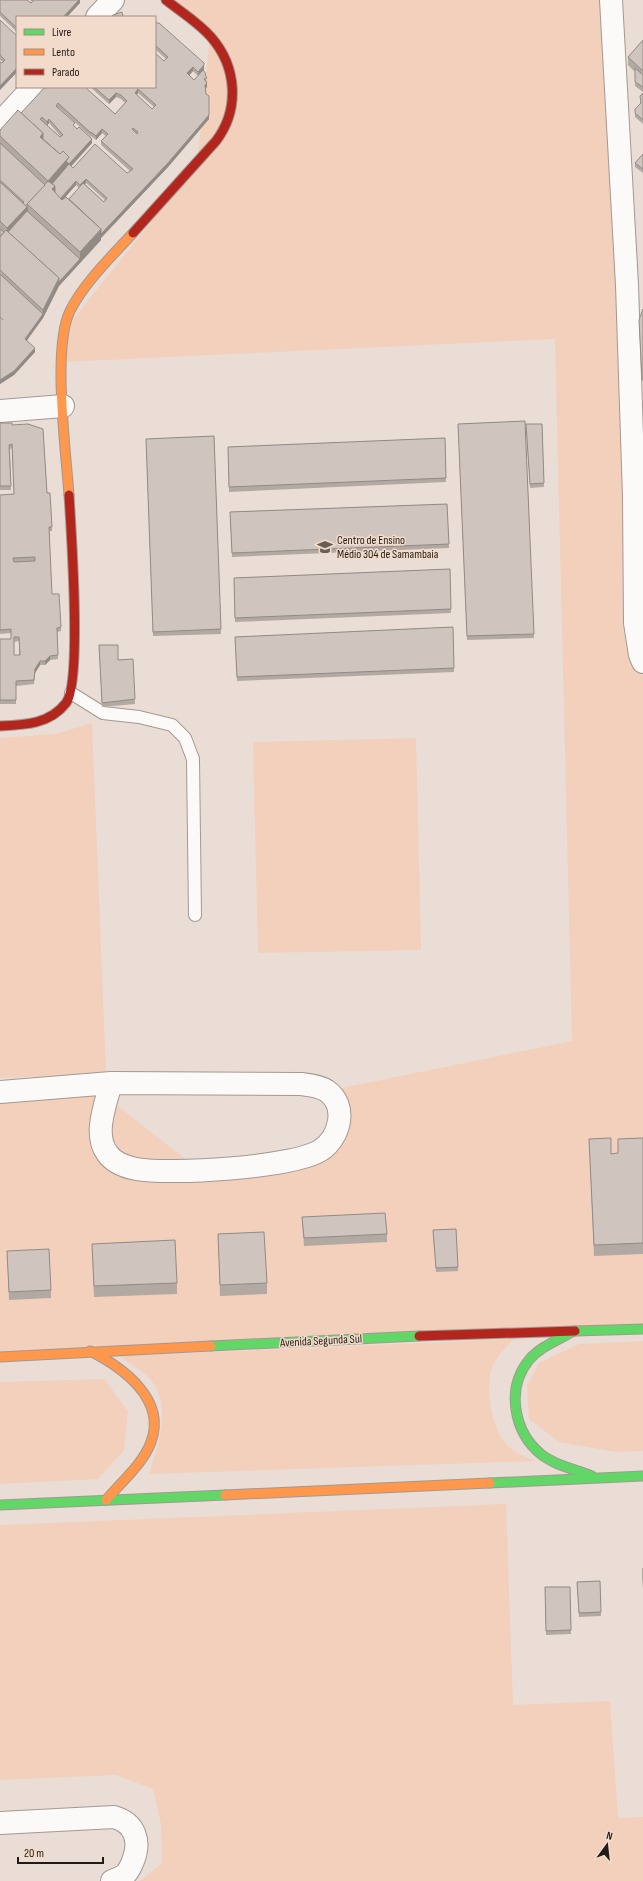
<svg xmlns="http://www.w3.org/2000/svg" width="643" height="1881" font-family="'Sofia Sans Condensed',sans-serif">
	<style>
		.green { fill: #f2d0bb }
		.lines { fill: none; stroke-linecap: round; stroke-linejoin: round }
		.lane-casing { stroke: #a29992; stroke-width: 14 }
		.street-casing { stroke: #a29992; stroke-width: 24 }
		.fast-casing { stroke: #a29992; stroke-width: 11 }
		.slow-casing { stroke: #a29992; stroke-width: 11 }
		.jam-casing { stroke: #a29992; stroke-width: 11 }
		.lane { stroke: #fcfaf9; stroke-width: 12 }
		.street { stroke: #fcfaf9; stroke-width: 22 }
		.fast { stroke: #63d668; stroke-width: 9 }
		.slow { stroke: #ff974d; stroke-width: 9 }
		.jam { stroke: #b3261e; stroke-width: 9 }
		.wall { fill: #b3a9a3; fill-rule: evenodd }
		.shaded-wall { fill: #928a85 }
		.building { fill: #d0c5be; stroke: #928a85; fill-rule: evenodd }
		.labels { text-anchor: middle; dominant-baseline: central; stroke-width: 3; stroke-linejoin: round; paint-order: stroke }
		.poi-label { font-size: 12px; fill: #221a14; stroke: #f3dbcc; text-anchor: start }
		.street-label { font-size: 12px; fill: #221a14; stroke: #f3dbcc }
	</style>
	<rect width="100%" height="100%" fill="#eaddd5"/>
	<g class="green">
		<path d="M166,0H611L643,634V1329L0,1357V1091L104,1095L199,1170L330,1142L327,1091L572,1041L555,339L61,362L62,333L197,165L210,37Z"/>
		<path d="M92,723L106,1074L0,1078V738L56,734Z"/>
		<path d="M416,738L421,950L258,953L253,742Z"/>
		<path d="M514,1339C505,1348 494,1359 491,1371C485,1392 493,1434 510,1448C517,1454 527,1457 535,1461L149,1474C158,1445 173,1405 150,1379C142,1370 129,1363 120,1356Z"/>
		<path d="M643,1341V1451L616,1452L559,1442L529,1419L527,1385L539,1363L579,1344Z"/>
		<path d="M104,1379L128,1411L124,1450L98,1479L0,1484V1382Z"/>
		<path d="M506,1504L513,1705L610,1701L618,1818L643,1817V1881H140L162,1863L161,1824L153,1789L116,1775L0,1780V1525Z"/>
	</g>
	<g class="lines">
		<defs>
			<path id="lane" d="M71,693L103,713L139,717L172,725L185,738L193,759L195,915"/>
			<g id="street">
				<path d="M611,0L627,285L634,497L635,623L640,655L643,662"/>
				<path d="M97,17L113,0"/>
				<path d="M0,123L33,87"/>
				<path d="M0,411L63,406"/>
				<path d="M0,1092L111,1083L301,1084C309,1085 320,1086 327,1091C348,1106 340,1137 321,1150C293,1168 169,1175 136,1169C126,1167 113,1162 107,1153C93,1134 106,1103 111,1083"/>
				<path d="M0,1823L114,1817C135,1823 141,1841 133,1861C131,1866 128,1873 123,1876C120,1878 116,1879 112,1881"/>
			</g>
			<g id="fast">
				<path d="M575,1331L643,1329"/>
				<path d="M570,1333C556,1341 540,1347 529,1360C506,1388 513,1432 542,1455C556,1466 575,1469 592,1476"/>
				<path d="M211,1346L419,1336"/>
				<path d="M490,1483L643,1476"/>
				<path d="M0,1505L225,1495"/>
			</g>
			<g id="slow">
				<path d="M69,495C66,451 52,347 70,311C83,284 112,256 133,233"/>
				<path d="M90,1351C122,1367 167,1399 151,1442C143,1464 121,1482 106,1500"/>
				<path d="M0,1357L211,1346"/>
				<path d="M225,1495L490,1483"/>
			</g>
			<g id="jam">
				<path d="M133,233L216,141C240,109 237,67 211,37C198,22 181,12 166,0"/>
				<path d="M0,726C25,725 50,724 66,703C82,683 71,528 69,495"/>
				<path d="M419,1336L575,1331"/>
			</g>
		</defs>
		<use href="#lane" class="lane-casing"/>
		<use href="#street" class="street-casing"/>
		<use href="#fast" class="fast-casing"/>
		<use href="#slow" class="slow-casing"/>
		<use href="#jam" class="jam-casing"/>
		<use href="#lane" class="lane"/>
		<use href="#street" class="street"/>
		<use href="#fast" class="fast"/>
		<use href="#slow" class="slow"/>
		<use href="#jam" class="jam"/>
	</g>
	<g class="wall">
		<path d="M0,0L31,3L32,2L30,0H80V3L17,17V32L0,16Z"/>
		<path d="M0,20L17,72L0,90V62L2,63L3,62L0,60Z"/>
		<path d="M155,23L204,69L200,74L206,76L207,87L205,89L206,94L209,119L168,167L101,238V240L59,286L43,318L27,340L35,352L14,375L0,384V130L21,113L45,87L115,114L125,103L121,99L116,97L109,104L90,87H155L164,61L166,59L155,49ZM193,71L198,76L194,80L189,75ZM138,93L154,107L152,109L137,95ZM58,107L91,137V136L96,140L102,133L106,136L101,141V145L130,171L127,173L73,168L71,166L92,143L75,127ZM49,123L61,137H60L47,125ZM86,183L105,200L104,202L85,184ZM76,185L79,188L69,199L65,197Z"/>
		<path d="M643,40V92L635,86V72L628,65V57Z"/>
		<path d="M643,93V124L635,117V109L641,103L640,96Z"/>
		<path d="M643,154V173L635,167V163Z"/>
		<path d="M525,421L534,638L467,640L458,424Z"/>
		<path d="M0,423L12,425L47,493L52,527V531H49L52,594L61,627V631L57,632L58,659L50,660L45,665H40L35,673L34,684L16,686V704H0V639H11V633L0,634V495L14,494L12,448L10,449L11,490H0ZM19,641V655H14V642Z"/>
		<path d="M542,424L544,487L530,488L526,428Z"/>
		<path d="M214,436L221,634L153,636L146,439Z"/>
		<path d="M445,438L446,482L229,492L228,447Z"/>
		<path d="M447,504L449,548L232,557L230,512Z"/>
		<path d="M450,569L451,613L235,622L234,578Z"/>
		<path d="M453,627L454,672L237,681L235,637Z"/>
		<path d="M99,645L118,660L133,659L135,704L102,707Z"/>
		<path d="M643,1138V1254L594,1256L589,1139L611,1154L618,1153V1139Z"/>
		<path d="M302,1217L387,1234V1242L304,1246Z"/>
		<path d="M218,1234L267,1283V1294L220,1296Z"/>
		<path d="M433,1234L458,1267V1271L436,1272Z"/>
		<path d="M92,1244L177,1283V1294L94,1297Z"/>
		<path d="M7,1251L51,1290V1298L9,1300Z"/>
		<path d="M642,1568H643V1588L642,1579Z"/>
		<path d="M600,1581L601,1616L579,1617L577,1582Z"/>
		<path d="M545,1587H570L571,1634L546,1635Z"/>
	</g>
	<g class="shaded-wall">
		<path d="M79,0H80V3L67,17H63Z"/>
		<path d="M204,65V69L198,76V72Z"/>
		<path d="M193,67V71L187,78V73Z"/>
		<path d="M17,68V72L0,90V86Z"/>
		<path d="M207,83V87L205,90V85Z"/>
		<path d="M138,89V93L135,97V93Z"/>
		<path d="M116,93V97L109,104V100Z"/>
		<path d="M209,115V119L168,167L101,238V240L59,286L43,318L25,343V339L43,314V310L59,278L80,259V252Z"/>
		<path d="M49,119V123L47,126V122Z"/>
		<path d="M102,129V133L96,140V136Z"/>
		<path d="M43,133V144L40,137Z"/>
		<path d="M92,139V143L50,190L48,181L69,157Z"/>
		<path d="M86,179V183L80,189V185Z"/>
		<path d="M76,181V185L60,203V199Z"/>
		<path d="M55,186V197L52,189Z"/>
		<path d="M27,207V215L7,236V228Z"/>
		<path d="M35,348V352L14,375L0,384V380Z"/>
		<path d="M50,656V660L45,665V661Z"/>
		<path d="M40,661V665L35,673L34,684L35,669Z"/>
	</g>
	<g class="building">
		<path d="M0,0H27L31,3L34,0H79L63,17H17V28L0,12Z"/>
		<path d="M122,12L123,17H111L113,15Z"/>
		<path d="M0,20L17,36V68L0,86V62L2,63L5,60L0,55Z"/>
		<path d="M155,23H159L204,63V65L198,72L193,67L187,73L194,80L203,70L206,74L205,75L207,78L204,79L207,83L205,85L206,94L209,96V115L168,163L101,234V229L69,199L83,183L104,202L107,198L86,179L80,185L76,181L60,199L55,193V186L52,184L69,164L66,161L69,157L63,151L60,154L43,139V133L21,113L45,87H85L115,114L127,101L121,95L116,93L109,100L94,87H155V53L164,61L168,57L155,45ZM138,89L156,105L152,109L135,93ZM58,103L91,133V132L96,136L102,129L108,134L101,141L133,169L127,173L95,144L73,168L69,164L92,139L79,127L77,129L73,125L75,123L56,106ZM42,117L47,122L49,119L63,135L60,137L40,119ZM133,128L138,132L137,134L132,129Z"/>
		<path d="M643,40V71L628,57Z"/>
		<path d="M635,68L643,75V87L635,82Z"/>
		<path d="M643,93V120L635,113V109L641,103L640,96Z"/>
		<path d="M18,110L43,133L40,137L60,154L63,151L69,157L48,181L55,186L52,189L62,200L66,197L101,229L80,252L27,204L48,181L0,136V130Z"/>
		<path d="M0,143L45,185L27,204V211V207L23,203L24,202L0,180Z"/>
		<path d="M643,154V169L635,163Z"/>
		<path d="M0,182L27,207L7,228L0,221Z"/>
		<path d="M27,211L80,259L59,282V278L8,232Z"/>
		<path d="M0,229L4,232L0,237Z"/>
		<path d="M6,230L59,278L43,310L0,270V237Z"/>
		<path d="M0,274L43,314L25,339L35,348L14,371L0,380V317L3,320L0,317Z"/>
		<path d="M643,309V380H642L639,320Z"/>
		<path d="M525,421L534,634L467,636L458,424Z"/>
		<path d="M0,423H12V425L28,424L43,429L47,493H50L52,527H49L52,594H59L61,627L57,628L58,655L50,656L45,661H40L35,669L34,680L16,681V700H0V639H11V629L0,630V495L14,494L12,444L9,445L11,486H0ZM35,557V561L14,562L13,558ZM14,637H19L20,655H14Z"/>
		<path d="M526,424H542L544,483L530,484Z"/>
		<path d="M214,436L221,629L153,632L146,439Z"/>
		<path d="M445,438L446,478L229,487L228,447Z"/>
		<path d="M447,504L449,544L232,553L230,512Z"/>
		<path d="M450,569L451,609L235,618L234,578Z"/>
		<path d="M453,627L454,668L237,677L235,637Z"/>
		<path d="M99,645H118V660L133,659L135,699L102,703Z"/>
		<path d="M611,1138V1154L618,1153V1139L643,1138V1243L594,1245L589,1139Z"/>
		<path d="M385,1213L387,1234L304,1238L302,1217Z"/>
		<path d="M456,1229L458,1267L436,1268L433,1230Z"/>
		<path d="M264,1232L267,1283L220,1285L218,1234Z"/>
		<path d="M175,1240L177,1283L94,1286L92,1244Z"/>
		<path d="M49,1249L51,1290L9,1292L7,1251Z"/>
		<path d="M600,1581L601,1612L579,1613L577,1582Z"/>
		<path d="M545,1587H570L571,1630L546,1631Z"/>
	</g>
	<defs>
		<symbol id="school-bare" viewBox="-9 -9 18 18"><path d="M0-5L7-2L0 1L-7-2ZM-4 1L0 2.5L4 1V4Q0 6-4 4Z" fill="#685e58" stroke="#f3dbcc" stroke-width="2.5" paint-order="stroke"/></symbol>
	</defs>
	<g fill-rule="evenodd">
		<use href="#school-bare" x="314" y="536" width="22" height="22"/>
	</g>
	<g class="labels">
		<g class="poi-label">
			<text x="337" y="540">Centro de Ensino<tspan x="337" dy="14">Médio 304 de Samambaia</tspan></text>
		</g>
		<g class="street-label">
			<text transform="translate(321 1341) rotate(-3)">Avenida Segunda Sul</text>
		</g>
	</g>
	<rect x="16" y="16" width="140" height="72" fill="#f3dbcc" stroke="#9f8e82"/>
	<rect x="24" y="29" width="20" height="6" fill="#63d668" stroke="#9f8e82"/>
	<text x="52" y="36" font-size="12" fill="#221a14">Livre</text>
	<rect x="24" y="49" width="20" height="6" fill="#ff974d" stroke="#9f8e82"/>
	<text x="52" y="56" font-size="12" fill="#221a14">Lento</text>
	<rect x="24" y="69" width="20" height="6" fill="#b3261e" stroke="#9f8e82"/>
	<text x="52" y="76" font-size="12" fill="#221a14">Parado</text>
	<g transform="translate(607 1845) rotate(15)" stroke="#f3dbcc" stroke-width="3" paint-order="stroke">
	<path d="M0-3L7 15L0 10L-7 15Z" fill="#221a14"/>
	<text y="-6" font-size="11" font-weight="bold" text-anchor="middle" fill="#221a14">N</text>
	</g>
	<path d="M18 1857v6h85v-6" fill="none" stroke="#221a14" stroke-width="2"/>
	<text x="24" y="1857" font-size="12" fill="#221a14" stroke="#f3dbcc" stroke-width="3" paint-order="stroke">20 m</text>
</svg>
